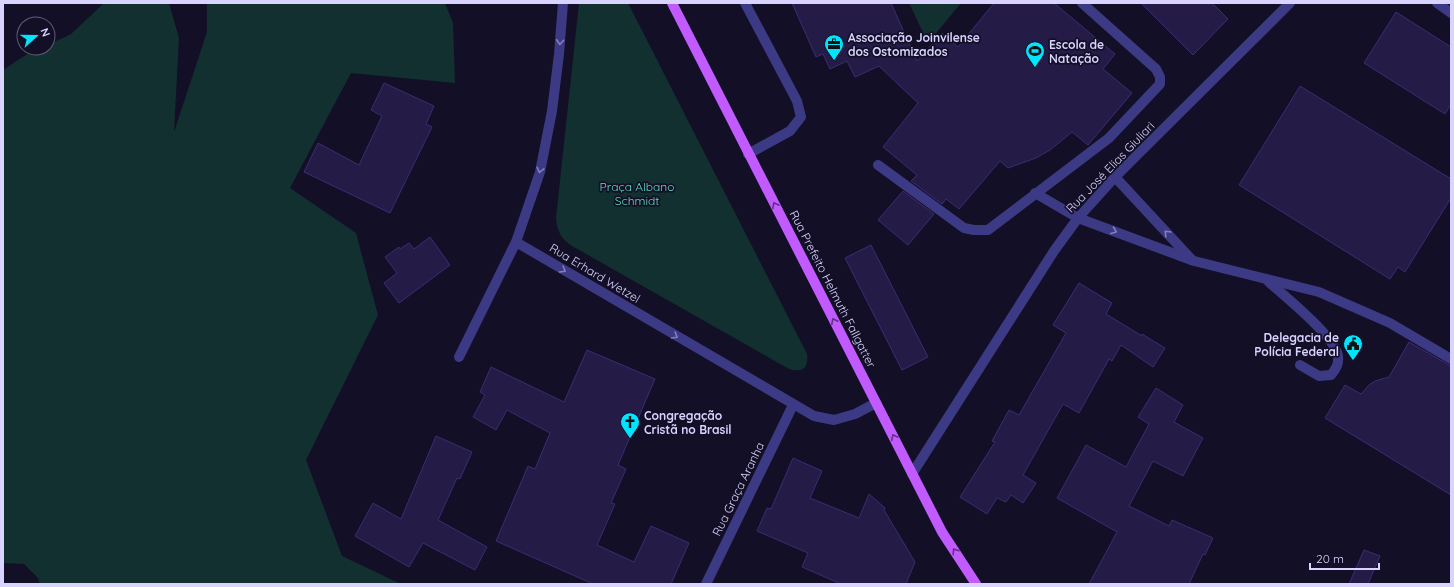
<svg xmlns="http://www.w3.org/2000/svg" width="1454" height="587" font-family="Quicksand,sans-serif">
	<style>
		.green { fill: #12302f }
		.building { fill: #241b47; stroke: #3b2d73 }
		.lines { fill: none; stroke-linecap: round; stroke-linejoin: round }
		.lane { stroke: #3d3a85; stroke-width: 10 }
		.street { stroke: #3d3a85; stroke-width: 10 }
		.primary { stroke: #c25bff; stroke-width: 10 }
		.oneway { stroke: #837fbc }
		.oneway2 { stroke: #623188 }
		.labels { text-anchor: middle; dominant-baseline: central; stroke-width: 3.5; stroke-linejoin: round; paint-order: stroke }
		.poi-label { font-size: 12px; font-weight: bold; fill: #d9d4ff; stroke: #130f26; text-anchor: start }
		.street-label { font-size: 12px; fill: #d9d4ff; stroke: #130f26 }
		.park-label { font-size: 12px; fill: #5fe0c0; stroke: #130f26 }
	</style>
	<rect width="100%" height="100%" fill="#130f26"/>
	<g class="green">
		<path d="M104,3H169L179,38L174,132L207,32V3H445L453,23L455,83L351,73L290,188L356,233L378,315L306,460L342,556L401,584H40L38,578L24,564L3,563V70C16,62 32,48 48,48V45L71,34Z"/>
		<path d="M579,3H628L807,354C809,368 802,373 789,369L572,246C561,239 557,231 556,218Z"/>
		<path d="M909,3H961L928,43Z"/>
	</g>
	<g class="building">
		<path d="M792,3H891L917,61L942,33L958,47L994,3H1054L1115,54L1103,69L1132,93L1088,145L1072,132L1050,150L1036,158L1008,168L1000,161L959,209L946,199L942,204L911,181L917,175L883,147L918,103L879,66L855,77L847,61L830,69L823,54L816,57Z"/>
		<path d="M1141,3H1212L1228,19L1193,55Z"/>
		<path d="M1396,12L1451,47V104L1445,114L1364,63Z"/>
		<path d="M384,83L434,106L426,124L432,127L390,213L304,172L318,143L359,165L382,116L371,110Z"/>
		<path d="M1300,86L1451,179V198L1405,272L1398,267L1390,279L1239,185Z"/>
		<path d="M903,191L934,214L908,245L878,220Z"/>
		<path d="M430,237L450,265L399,303L384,283L397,273L385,257L399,247L400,249L409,243L414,249Z"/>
		<path d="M871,245L928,357L902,370L845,258Z"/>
		<path d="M1079,283L1112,303L1106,314L1142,336V334L1165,348L1153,367L1121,345L1112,361L1109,359L1079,413L1063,404L1023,475L1036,483L1023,503L1011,495L1006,502L997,498L987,514L960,497L995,442L992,441L1009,410L1019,415L1066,333L1053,325Z"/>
		<path d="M1409,342L1451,366V495L1325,418L1345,385L1361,394L1369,385L1375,381L1389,377Z"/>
		<path d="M587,350L655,379L618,465L626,469L611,503L615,504L597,545L634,562L651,526L689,543L671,584H593L496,541L528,466L535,469L550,433L507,410L496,430L473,417L485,395L480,392L491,367L564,402Z"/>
		<path d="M1156,388L1183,405L1174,422L1203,438L1183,476L1153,461L1129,506L1169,526L1172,520L1213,538L1205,555L1203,554L1189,584H1089L1117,532L1057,498L1086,445L1126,467L1149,424L1138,417Z"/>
		<path d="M436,436L472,452L460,479L457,478L438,520L487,547L475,570L423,543L409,567L355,536L373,503L401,519Z"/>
		<path d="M793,458L822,471L810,498L859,518L869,494L885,508L884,510L915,562L906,584H841L802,567L808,553L757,531L767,508L771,509Z"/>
		<path d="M1364,550L1380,556L1368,584H1349Z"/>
	</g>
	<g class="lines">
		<g class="lane">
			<path d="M745,3L797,101L801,117L790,131L748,154"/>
			<path d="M1437,3L1451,13"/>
			<path d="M878,165L964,228L974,230H988L1109,138L1160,84V77L1156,69L1082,3"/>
			<path d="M1115,177L1192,260"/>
			<path d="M1035,193L1078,218L1194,261L1319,292L1390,323L1451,359"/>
			<path d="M1268,281C1283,295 1335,336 1338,356C1339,364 1336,369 1331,375L1319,376L1300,365"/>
		</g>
		<g class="street">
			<path d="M563,3L559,54L552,111L540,172L516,242L814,416L834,420L855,414L876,403"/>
			<path d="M459,357L516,242"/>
			<path d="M912,474L1054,251L1078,218L1115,177L1290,3"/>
			<path d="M706,584L793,405"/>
		</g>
		<path class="primary" d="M672,3L942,532L976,584"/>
	</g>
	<defs><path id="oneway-chevron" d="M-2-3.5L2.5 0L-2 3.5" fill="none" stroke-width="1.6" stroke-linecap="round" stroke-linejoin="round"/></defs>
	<g class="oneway">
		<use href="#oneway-chevron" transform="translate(560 42) rotate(94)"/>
		<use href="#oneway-chevron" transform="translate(540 170) rotate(104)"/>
		<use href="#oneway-chevron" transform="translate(1114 231) rotate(21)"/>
		<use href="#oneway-chevron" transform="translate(1167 233) rotate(-133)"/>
		<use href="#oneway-chevron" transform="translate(563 270) rotate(31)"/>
		<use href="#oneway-chevron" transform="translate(675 336) rotate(31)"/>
	</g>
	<g class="oneway2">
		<use href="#oneway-chevron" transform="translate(775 205) rotate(-117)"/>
		<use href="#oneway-chevron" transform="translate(834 321) rotate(-117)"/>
		<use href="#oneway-chevron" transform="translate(894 437) rotate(-117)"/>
		<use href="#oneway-chevron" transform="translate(955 551) rotate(-123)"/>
	</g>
	<defs>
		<symbol id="office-pin" viewBox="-11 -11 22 30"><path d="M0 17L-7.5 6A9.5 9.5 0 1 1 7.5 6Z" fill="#00e5ff" stroke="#130f26"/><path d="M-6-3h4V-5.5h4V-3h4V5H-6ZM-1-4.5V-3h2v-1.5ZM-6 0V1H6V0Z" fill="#111"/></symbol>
		<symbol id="stadium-pin" viewBox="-11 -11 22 30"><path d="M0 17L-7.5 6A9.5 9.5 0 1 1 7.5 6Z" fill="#00e5ff" stroke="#130f26"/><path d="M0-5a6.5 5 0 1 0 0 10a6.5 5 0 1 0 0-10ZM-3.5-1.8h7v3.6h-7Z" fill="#111"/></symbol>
		<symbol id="civic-pin" viewBox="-11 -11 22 30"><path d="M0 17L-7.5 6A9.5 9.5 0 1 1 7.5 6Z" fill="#00e5ff" stroke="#130f26"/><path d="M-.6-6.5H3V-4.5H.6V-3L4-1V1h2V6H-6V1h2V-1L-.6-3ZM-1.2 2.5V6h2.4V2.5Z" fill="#111"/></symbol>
		<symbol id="church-pin" viewBox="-11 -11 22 30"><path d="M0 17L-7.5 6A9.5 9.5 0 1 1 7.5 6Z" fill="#00e5ff" stroke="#130f26"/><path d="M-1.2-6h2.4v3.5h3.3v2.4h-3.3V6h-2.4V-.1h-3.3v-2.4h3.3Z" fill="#111"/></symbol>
	</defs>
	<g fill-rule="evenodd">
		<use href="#office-pin" x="823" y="33" width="22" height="30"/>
		<use href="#stadium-pin" x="1024" y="40" width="22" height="30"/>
		<use href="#civic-pin" x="1342" y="333" width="22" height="30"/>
		<use href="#church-pin" x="619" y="411" width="22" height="30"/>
	</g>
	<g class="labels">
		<g class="poi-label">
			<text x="848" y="37">Associação Joinvilense<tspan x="848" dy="14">dos Ostomizados</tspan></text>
			<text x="1049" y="44">Escola de<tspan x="1049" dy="14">Natação</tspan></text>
			<text x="1339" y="337" text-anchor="end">Delegacia de<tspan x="1339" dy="14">Polícia Federal</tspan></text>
			<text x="644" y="415">Congregação<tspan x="644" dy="14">Cristã no Brasil</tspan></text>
		</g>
		<g class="street-label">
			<text transform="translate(1110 167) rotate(-46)">Rua José Elias Giuliari</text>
			<text transform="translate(595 273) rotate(31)">Rua Erhard Wetzel</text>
			<text transform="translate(833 289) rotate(63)">Rua Prefeito Helmuth Fallgatter</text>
			<text transform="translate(738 489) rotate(-64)">Rua Graça Aranha</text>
		</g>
		<g class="park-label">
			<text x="637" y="186">Praça Albano<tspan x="637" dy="14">Schmidt</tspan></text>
		</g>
	</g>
	<rect width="1454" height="587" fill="none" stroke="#d9d4ff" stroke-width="8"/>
	<g transform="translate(36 36) rotate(69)"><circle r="19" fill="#130f26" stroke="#625e7d"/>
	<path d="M0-3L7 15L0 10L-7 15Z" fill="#00e5ff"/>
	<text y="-6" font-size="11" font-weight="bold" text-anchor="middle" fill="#d9d4ff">N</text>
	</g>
	<path d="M1310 563v6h69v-6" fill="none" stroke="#d9d4ff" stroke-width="2"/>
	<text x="1316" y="563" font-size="12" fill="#d9d4ff" stroke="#130f26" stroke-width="3" paint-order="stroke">20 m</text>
</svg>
